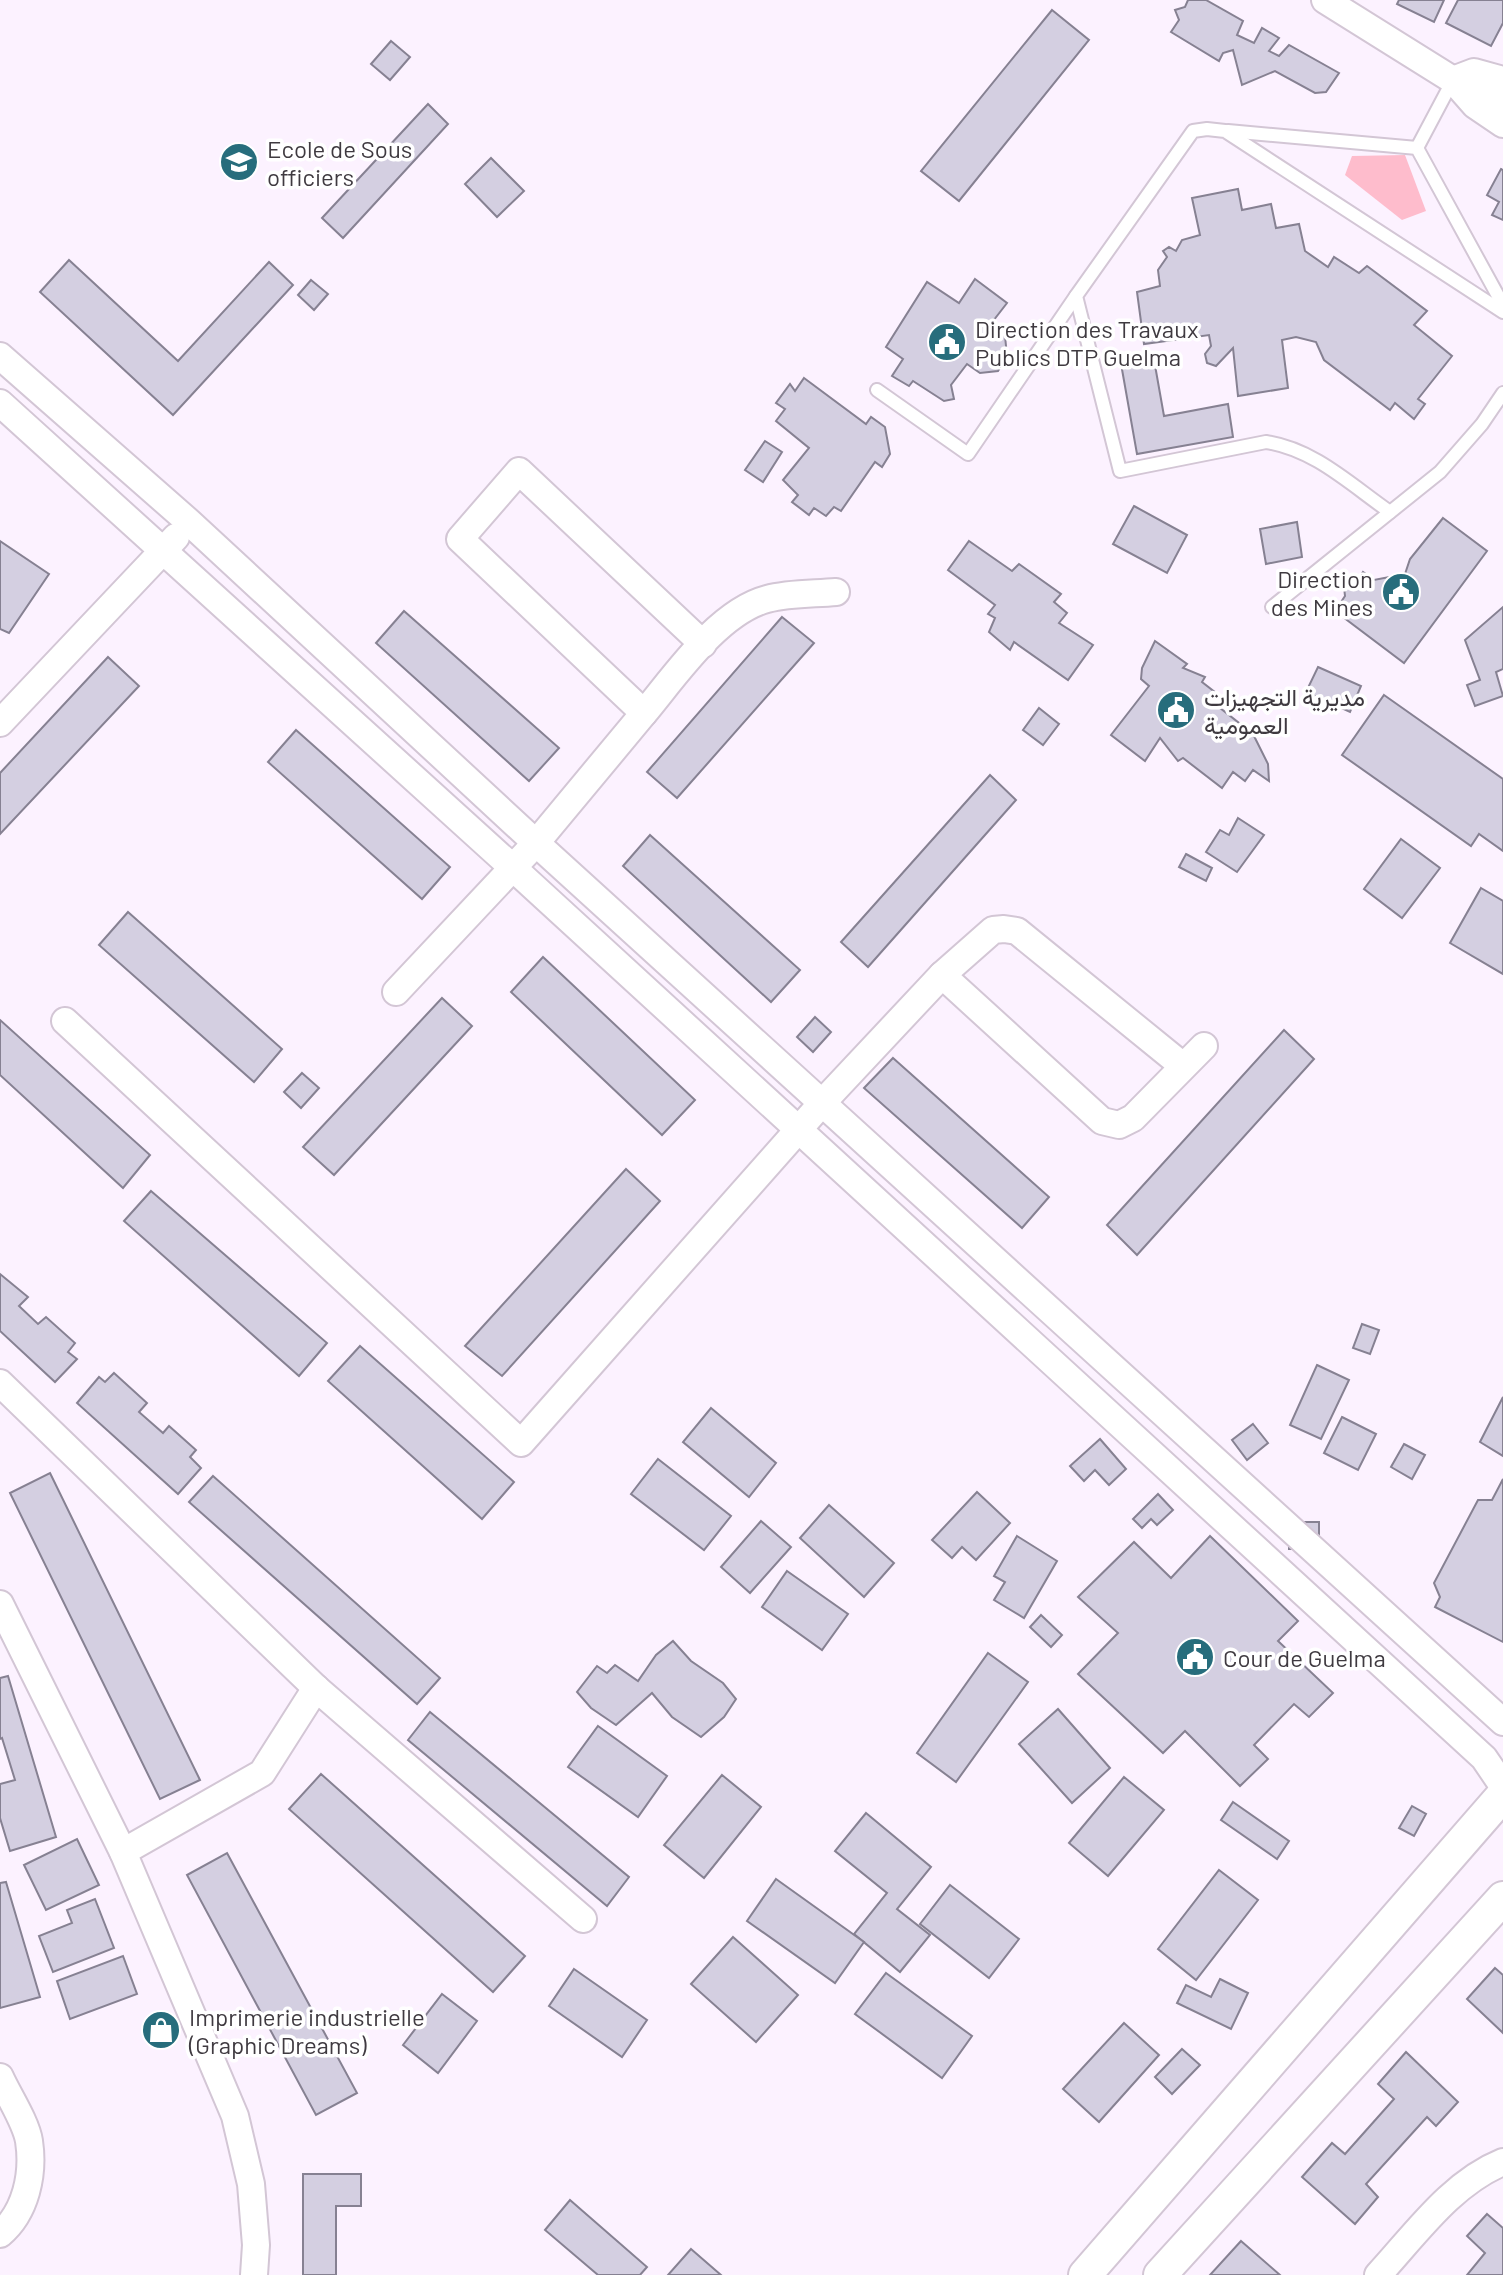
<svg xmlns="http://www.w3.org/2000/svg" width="1503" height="2275" font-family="Barlow,Vazirmatn,sans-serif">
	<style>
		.green { fill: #febccc }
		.building { fill: #d4cfe1; stroke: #868192; stroke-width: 2 }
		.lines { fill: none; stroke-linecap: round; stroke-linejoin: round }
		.service-casing { stroke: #d3c6d5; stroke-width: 16 }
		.minor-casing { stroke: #d3c6d5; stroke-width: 30 }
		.tertiary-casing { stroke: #d3c6d5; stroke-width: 36 }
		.service { stroke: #fff; stroke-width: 12 }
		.minor { stroke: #fff; stroke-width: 26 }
		.tertiary { stroke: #fff; stroke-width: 32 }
		.labels { text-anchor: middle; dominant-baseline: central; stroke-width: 7; stroke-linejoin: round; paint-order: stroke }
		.poi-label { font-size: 24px; fill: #3f3a40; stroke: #fff; text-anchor: start }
	</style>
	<rect width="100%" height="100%" fill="#fcf2ff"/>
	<path class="green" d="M1405,155L1426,211L1402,220L1345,175L1352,156Z"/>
	<g class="building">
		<path d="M1188,0H1206L1243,21L1237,35L1254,43L1262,28L1279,38L1269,51L1279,56L1289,45L1339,73L1326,92L1315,93L1275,71L1242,85L1233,50L1223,53L1219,61L1171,32L1179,20L1175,10L1185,7Z"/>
		<path d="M1399,0H1444L1434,22L1397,4Z"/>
		<path d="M1458,0H1503V23L1491,46L1446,23Z"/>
		<path d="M1052,10L1089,40L959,201L921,171Z"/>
		<path d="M391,41L410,57L390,80L371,64Z"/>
		<path d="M428,104L448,124L343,238L322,218Z"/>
		<path d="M491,158L524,191L497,217L465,184Z"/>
		<path d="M1501,169L1503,170V220L1492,215L1499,202L1487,195Z"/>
		<path d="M1238,189L1242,210L1271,204L1276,228L1299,224L1305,251L1328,267L1334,257L1359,273L1367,266L1427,311L1414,325L1452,356L1418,399L1425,404L1414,419L1395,403L1390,410L1324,360L1316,342L1296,337L1282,340L1288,388L1238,396L1233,348L1216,366L1207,363L1205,354L1211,346L1209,335L1144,344L1137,292L1160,286L1158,270L1167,257L1163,251L1169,247L1176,251L1182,240L1200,235L1192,198Z"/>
		<path d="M69,260L178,361L269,262L293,285L173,415L40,292Z"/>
		<path d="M975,279L1007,303L990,325L1005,336L1007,356L998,371L980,373L967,364L951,385L954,399L944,401L913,381L909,386L892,376L903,359L886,347L927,282L959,303Z"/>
		<path d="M311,280L328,294L314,310L298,295Z"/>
		<path d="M1153,354L1164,416L1228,404L1233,437L1137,454L1120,358Z"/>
		<path d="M804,378L866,424L871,417L885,427L890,454L882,467L875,462L841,511L834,507L826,516L814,508L809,515L792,502L798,495L783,480L809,448L776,421L785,409L776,403L790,384L795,391Z"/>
		<path d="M765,441L782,452L763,482L745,470Z"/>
		<path d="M1134,506L1187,535L1167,573L1113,544Z"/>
		<path d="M1443,518L1487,551L1404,663L1335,611L1345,596L1344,587H1353L1363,572L1374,580L1405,574L1410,559Z"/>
		<path d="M1297,522L1302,557L1266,564L1260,529Z"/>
		<path d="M0,541L49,574L9,633L0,629Z"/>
		<path d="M969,541L1012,571L1019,564L1061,594L1054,602L1067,613L1059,623L1093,645L1068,680L1014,642L1010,650L989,632L995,618L988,614L995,605L948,570Z"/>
		<path d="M1503,607V669L1496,672L1503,696L1475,706L1467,685L1480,680L1465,640Z"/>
		<path d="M404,611L559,748L529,781L376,643Z"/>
		<path d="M782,617L814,643L677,798L647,772Z"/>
		<path d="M1155,641L1187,664L1183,668L1205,677L1202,682L1216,693L1210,700L1253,734L1268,764L1269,781L1253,770L1245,781L1233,772L1222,788L1183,758L1178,761L1160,738L1145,761L1111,735L1149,686L1141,679L1142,668Z"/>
		<path d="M108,657L139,686L0,834V773Z"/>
		<path d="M1318,667L1361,686L1350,712L1306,692Z"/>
		<path d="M1384,695L1503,779V851L1479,834L1471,846L1342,755Z"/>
		<path d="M1039,708L1059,724L1043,745L1023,730Z"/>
		<path d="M296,730L450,867L422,899L268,762Z"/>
		<path d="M990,775L1016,800L868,967L841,942Z"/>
		<path d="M1238,818L1264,835L1237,872L1206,852L1220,830L1229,835Z"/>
		<path d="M650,835L800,970L771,1002L623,866Z"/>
		<path d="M1401,839L1440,868L1402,918L1364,889Z"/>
		<path d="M1186,854L1212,868L1206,881L1179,867Z"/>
		<path d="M1481,888L1503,901V974L1450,943Z"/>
		<path d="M128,912L282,1049L254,1082L99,945Z"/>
		<path d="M543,957L695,1100L662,1135L511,992Z"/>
		<path d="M442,998L472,1026L334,1175L303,1147Z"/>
		<path d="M815,1017L831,1032L813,1052L797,1037Z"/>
		<path d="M0,1020L150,1155L123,1188L0,1075Z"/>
		<path d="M1284,1030L1314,1059L1137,1255L1107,1225Z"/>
		<path d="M893,1058L1049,1197L1022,1228L864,1088Z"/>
		<path d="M302,1073L319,1088L301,1108L284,1092Z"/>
		<path d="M626,1169L660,1201L502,1376L465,1346Z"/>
		<path d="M151,1191L327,1343L299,1376L124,1221Z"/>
		<path d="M0,1274L28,1297L19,1306L38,1324L46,1317L75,1343L68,1352L77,1359L55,1382L0,1331Z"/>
		<path d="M1362,1324L1379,1330L1370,1354L1353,1348Z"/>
		<path d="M360,1346L514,1482L482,1519L328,1381Z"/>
		<path d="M1317,1365L1349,1380L1321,1439L1290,1425Z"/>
		<path d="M114,1373L147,1403L139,1412L163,1433L169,1426L196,1450L190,1457L201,1468L178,1494L77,1403L99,1377L105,1382Z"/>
		<path d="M1503,1397V1456L1480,1442Z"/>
		<path d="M711,1408L776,1463L749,1497L683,1442Z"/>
		<path d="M1342,1417L1376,1434L1358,1470L1324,1453Z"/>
		<path d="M1253,1424L1268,1443L1247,1460L1232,1440Z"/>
		<path d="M1100,1439L1126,1469L1109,1485L1095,1470L1084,1481L1070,1466Z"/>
		<path d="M1404,1444L1425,1455L1412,1479L1391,1467Z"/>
		<path d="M658,1459L731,1516L704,1550L631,1494Z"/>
		<path d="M50,1473L200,1780L160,1799L10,1493Z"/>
		<path d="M213,1476L440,1678L417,1704L189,1502Z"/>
		<path d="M1503,1479V1642L1435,1607L1440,1597L1434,1583L1478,1500H1492Z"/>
		<path d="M977,1492L1010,1523L976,1560L962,1547L952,1558L932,1540Z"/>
		<path d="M1158,1494L1173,1510L1157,1525L1151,1519L1142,1528L1133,1519Z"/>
		<path d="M829,1505L894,1563L864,1597L800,1538Z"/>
		<path d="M761,1521L791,1547L750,1593L721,1567Z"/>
		<rect x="1289" y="1522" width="30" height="27"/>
		<path d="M1017,1536L1057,1561L1024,1618L994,1600L1005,1582L994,1576Z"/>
		<path d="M1210,1536L1298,1621L1278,1641L1333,1693L1309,1717L1294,1704L1254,1745L1268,1759L1240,1786L1185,1731L1163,1753L1078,1674L1118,1633L1078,1597L1134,1542L1171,1578Z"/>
		<path d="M787,1571L848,1614L822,1650L762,1607Z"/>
		<path d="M1041,1615L1062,1635L1051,1647L1030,1627Z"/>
		<path d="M673,1641L691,1661L723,1683L736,1699L724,1717L701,1737L672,1717L652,1693L616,1725L591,1708L577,1692L597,1666L607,1673L615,1665L638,1681L656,1655Z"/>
		<path d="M988,1653L1028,1682L956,1782L917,1753Z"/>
		<path d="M8,1676L56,1837L10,1851L0,1818V1784L15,1780L2,1738L0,1739V1678Z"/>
		<path d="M1058,1709L1110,1768L1072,1803L1019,1744Z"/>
		<path d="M430,1712L629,1877L607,1906L408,1740Z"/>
		<path d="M598,1726L667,1776L638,1817L568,1767Z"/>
		<path d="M321,1774L525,1956L493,1992L289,1809Z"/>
		<path d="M722,1775L761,1807L704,1878L664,1845Z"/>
		<path d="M1124,1777L1164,1810L1108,1876L1069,1843Z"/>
		<path d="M1233,1802L1289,1841L1277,1859L1221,1820Z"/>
		<path d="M1412,1806L1426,1814L1414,1836L1399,1828Z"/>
		<path d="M866,1813L931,1867L897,1909L930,1935L900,1972L854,1934L887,1893L835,1851Z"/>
		<path d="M77,1839L99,1885L46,1910L24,1865Z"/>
		<path d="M227,1853L357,2093L316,2115L187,1875Z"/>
		<path d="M1219,1870L1258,1900L1196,1980L1158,1949Z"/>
		<path d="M776,1879L864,1942L835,1983L747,1921Z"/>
		<path d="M6,1882L40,1997L0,2008V1883Z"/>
		<path d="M950,1885L1019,1939L989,1978L920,1924Z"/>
		<path d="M95,1899L114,1948L53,1972L39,1936L72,1923L67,1910Z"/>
		<path d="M733,1937L798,1995L756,2042L691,1984Z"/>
		<path d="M123,1956L137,1994L70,2019L57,1981Z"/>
		<path d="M1495,1968L1503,1975V2033L1467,1999Z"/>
		<path d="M574,1969L647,2020L622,2057L549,2006Z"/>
		<path d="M886,1973L972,2036L942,2078L855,2014Z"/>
		<path d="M1220,1979L1248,1993L1231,2029L1177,2003L1186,1985L1211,1997Z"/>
		<path d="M442,1994L477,2021L438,2073L403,2045Z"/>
		<path d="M1124,2023L1159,2055L1099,2122L1063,2089Z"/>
		<path d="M1182,2049L1200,2065L1172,2094L1155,2077Z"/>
		<path d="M1406,2052L1458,2102L1436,2126L1427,2117L1366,2184L1378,2197L1355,2224L1302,2177L1332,2143L1345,2154L1394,2099L1378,2084Z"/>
		<path d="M303,2174H361V2206H336V2275H303Z"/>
		<path d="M570,2200L647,2267L640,2275H598L545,2230Z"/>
		<path d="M1487,2214L1503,2228V2275H1467L1485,2253L1467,2236Z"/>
		<path d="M1241,2241L1280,2275H1210Z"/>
		<path d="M691,2249L721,2275H668Z"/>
	</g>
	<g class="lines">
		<defs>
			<g id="service">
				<path d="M1228,131L1417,148L1503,305"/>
				<path d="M1417,148L1453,80"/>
				<path d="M877,390L968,454L1076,296"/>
				<path d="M1390,512C1351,485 1314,449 1266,442L1120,471L1076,296L1193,131L1207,129L1225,131L1503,312"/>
				<path d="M1272,607L1440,472L1482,424L1503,393"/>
			</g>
			<g id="minor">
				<path d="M1325,0L1453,80L1503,105"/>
				<path d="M1503,80L1474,72L1453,80L1475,105L1503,124"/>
				<path d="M0,356L189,522L536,843L1503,1722"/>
				<path d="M0,403L512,867L1484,1758L1503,1786"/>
				<path d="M644,713C675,676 718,612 767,599C789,593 813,594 836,592"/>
				<path d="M0,723L176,537"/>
				<path d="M942,975L1102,1121L1119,1125L1133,1118L1204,1046"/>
				<path d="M396,992L536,843L644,713L460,539L519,471L703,644"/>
				<path d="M65,1021L521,1443L822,1103L942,975L993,930L1004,929L1017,931L1183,1066"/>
				<path d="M0,1383L316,1688L583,1919"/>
				<path d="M0,1604L123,1852L235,2116L251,2184L256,2245L254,2275"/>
				<path d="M123,1852L262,1773L316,1688"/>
				<path d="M0,2077C8,2095 26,2122 29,2141C34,2174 26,2212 0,2234"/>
				<path d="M1378,2275C1415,2235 1451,2183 1503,2162"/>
			</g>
			<g id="tertiary">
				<path d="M1085,2275L1503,1795"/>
				<path d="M1160,2275L1503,1898"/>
			</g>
		</defs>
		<use href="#service" class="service-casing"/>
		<use href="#minor" class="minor-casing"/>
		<use href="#tertiary" class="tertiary-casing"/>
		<use href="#service" class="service"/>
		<use href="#minor" class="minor"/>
		<use href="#tertiary" class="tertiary"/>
	</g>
	<defs>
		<symbol id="university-disc" viewBox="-11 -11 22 22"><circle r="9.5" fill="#276d7c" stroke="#fff"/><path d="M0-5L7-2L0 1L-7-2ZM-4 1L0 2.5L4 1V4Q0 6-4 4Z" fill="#fff"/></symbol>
		<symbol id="civic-disc" viewBox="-11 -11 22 22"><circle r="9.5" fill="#276d7c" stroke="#fff"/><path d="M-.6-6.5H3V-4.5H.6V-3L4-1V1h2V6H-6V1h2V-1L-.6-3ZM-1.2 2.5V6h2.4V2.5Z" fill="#fff"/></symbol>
		<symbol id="shop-disc" viewBox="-11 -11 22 22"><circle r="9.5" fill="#276d7c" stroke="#fff"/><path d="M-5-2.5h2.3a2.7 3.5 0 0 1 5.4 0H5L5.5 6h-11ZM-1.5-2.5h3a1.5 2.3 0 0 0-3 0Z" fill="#fff"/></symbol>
	</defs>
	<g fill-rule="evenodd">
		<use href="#university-disc" x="217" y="140" width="44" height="44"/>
		<use href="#civic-disc" x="925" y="320" width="44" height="44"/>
		<use href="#civic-disc" x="1379" y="570" width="44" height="44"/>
		<use href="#civic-disc" x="1154" y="688" width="44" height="44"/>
		<use href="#civic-disc" x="1173" y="1635" width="44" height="44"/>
		<use href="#shop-disc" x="139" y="2008" width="44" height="44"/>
	</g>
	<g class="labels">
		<g class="poi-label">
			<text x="267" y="148">Ecole de Sous<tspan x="267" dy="28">officiers</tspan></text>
			<text x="975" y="328">Direction des Travaux<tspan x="975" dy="28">Publics DTP Guelma</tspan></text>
			<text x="1373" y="578" text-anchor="end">Direction<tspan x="1373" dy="28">des Mines</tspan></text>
			<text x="1204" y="696">مديرية التجهيزات<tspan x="1204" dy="28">العمومية</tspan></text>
			<text x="1223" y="1657">Cour de Guelma</text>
			<text x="189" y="2016">Imprimerie industrielle<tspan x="189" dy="28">(Graphic Dreams)</tspan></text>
		</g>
	</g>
</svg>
